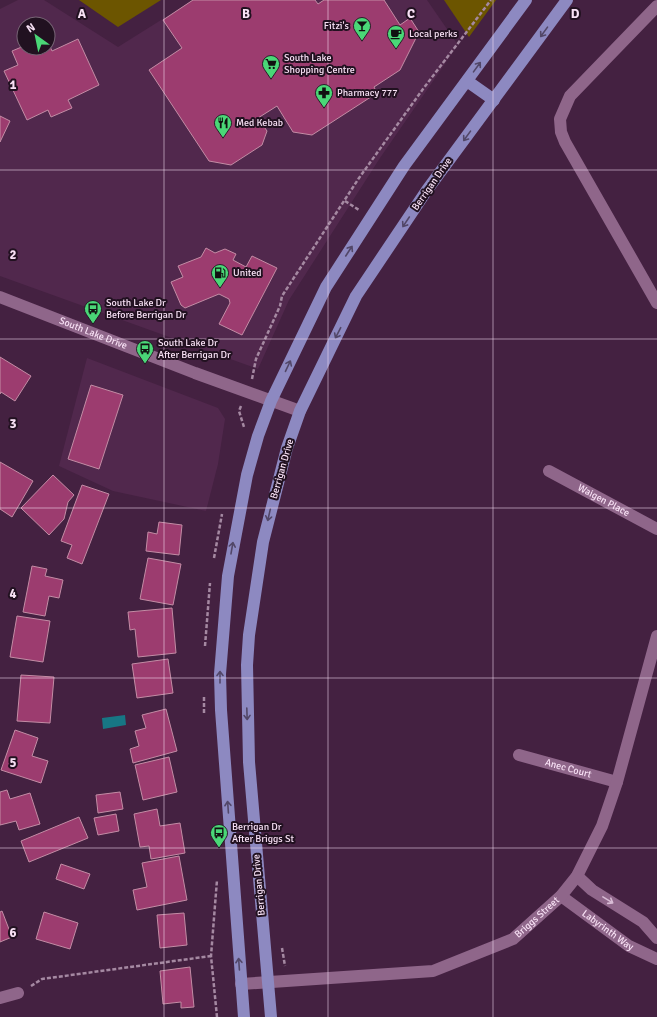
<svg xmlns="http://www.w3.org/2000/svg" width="657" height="1017" font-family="Signika,sans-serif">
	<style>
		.built { fill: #51284d; fill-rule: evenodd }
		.green { fill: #6c5500 }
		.water { fill: #177684 }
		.building { fill: #9c3c6f; stroke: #c38ca5 }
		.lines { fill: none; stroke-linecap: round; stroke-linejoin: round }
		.path { stroke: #a589a2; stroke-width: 2.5; stroke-dasharray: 4 2; stroke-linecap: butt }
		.street { stroke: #8f668a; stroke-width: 12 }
		.primary { stroke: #8d89c1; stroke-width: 12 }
		.oneway { stroke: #524768 }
		.oneway2 { stroke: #d8bcd5 }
		.grid { fill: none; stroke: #f8e1f5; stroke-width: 1; stroke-opacity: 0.55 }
		.labels { text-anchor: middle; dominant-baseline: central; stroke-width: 4; stroke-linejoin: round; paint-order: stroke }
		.poi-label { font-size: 10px; fill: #f8e1f5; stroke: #211120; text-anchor: start }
		.street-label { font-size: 10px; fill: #f8e1f5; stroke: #211120 }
		.grid-label { font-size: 13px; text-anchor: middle; font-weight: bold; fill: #f8e1f5; stroke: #211120; stroke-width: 4; stroke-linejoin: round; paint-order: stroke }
	</style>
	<rect width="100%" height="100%" fill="#442141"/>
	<g class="built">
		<path d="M18,0H44L118,47L193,0H427L458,45L380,158L289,300L258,369L0,276V9ZM24,24H48V48H24Z"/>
		<path d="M87,358L218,408L225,419L218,464L206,511L113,491L59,466Z"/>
	</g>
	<g class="green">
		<path d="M79,0H161L118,27Z"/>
		<path d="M444,0H496L469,37Z"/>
	</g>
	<path class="water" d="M125,715L126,725L103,729L102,718Z"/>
	<g class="building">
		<path d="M193,0H315L318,4L324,0H384L400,25L410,18L419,32L400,70L374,87L377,93L312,135L293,132L277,106L258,118L267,131L262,145L231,165L209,161L149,70L182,48L163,20Z"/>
		<path d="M78,39L99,85L68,100L72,108L51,117L48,110L27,120L4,71L18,65L12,51L24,46V48H48V42L52,51Z"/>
		<path d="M0,116L10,121L0,142Z"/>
		<path d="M206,248L215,253L225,249L236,254L233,260L246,267L252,256L277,268L242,335L219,324L230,303L229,299L219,294L185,308L181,305L171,282L183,277L178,266L201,257Z"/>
		<path d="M0,357L31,376L15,401L1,392L0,394Z"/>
		<path d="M91,385L123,395L99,469L68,459Z"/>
		<path d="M0,462L33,481L12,517L0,509Z"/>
		<path d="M53,475L74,495L68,502L64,519L49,535L21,508Z"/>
		<path d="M82,485L109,494L82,564L67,558L72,545L61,541Z"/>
		<path d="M159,522L182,525L179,555L146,551L148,532L157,534Z"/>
		<path d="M148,558L181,564L173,605L140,599Z"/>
		<path d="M32,566L47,569L45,576L63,580L59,598L49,596L45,616L23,612Z"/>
		<path d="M172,608L176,653L138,657L135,629L130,630L128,612Z"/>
		<path d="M17,616L50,621L43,662L10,657Z"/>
		<path d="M168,659L173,693L137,698L132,664Z"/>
		<path d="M21,675L54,677L50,723L17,721Z"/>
		<path d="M166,709L177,751L133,763L130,749L139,746L135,731L146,728L142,715Z"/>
		<path d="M15,730L38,738L32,756L48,761L41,783L1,770Z"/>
		<path d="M169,757L177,792L143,800L135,765Z"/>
		<path d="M7,790L10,799L30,793L40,824L19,830L16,821L0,825V792Z"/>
		<path d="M120,792L123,809L98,813L96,795Z"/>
		<path d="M157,809L160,826L180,823L185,853L151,859L149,846L140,847L134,814Z"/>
		<path d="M116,814L119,831L98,835L94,818Z"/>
		<path d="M79,817L88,838L29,862L21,841Z"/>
		<path d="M179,856L187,900L137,910L133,890L147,887L142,863Z"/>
		<path d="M61,864L90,874L84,889L56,879Z"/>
		<path d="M2,911L12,937L0,942V912Z"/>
		<path d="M44,912L78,923L70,949L36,939Z"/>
		<path d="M184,913L187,945L160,948L157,915Z"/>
		<path d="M190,967L194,1007L181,1008V1002L163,1004L160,971Z"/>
	</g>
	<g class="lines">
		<g class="path">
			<path d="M345,201L359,210"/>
			<path d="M252,379L256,359L280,306L282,296L359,178L423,89L491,0"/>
			<path d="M241,406L239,411L244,427"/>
			<path d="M214,558L222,514"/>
			<path d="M205,646L210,583"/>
			<path d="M204,697V714"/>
			<path d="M282,948L285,966"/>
			<path d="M31,986L42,979L211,956"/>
			<path d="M217,1017L211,956L217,880"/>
		</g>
		<g class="street">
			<path d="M657,6L570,96L560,119L561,132L565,142L657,303"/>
			<path id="s1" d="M0,297L195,373L300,411"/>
			<path id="s2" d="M549,471L657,529"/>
			<path id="s3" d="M519,755L617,782"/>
			<path d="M577,876L592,890L643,922L657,938"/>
			<path id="s4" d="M561,896L629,946L657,959"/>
			<path id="s5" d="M241,984L433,971L513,939L561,896L577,876L602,826L617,782L657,636"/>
			<path d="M0,998L18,993"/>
		</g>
		<g class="primary">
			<path d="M467,81L494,100"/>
			<path d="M244,1017L221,710L220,674L228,576L247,475L258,436L271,401L326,287L404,166L526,0"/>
			<path d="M271,1017L249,762L247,665L249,635L263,542L287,448L300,411L356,296L427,190L567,0"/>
		</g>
	</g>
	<defs><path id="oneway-shaft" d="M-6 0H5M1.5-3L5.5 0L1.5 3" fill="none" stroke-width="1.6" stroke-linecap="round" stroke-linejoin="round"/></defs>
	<g class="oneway">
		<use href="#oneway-shaft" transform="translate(544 32) rotate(126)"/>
		<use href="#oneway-shaft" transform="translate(477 67) rotate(-54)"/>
		<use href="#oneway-shaft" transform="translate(467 136) rotate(126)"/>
		<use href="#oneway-shaft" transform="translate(406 222) rotate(124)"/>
		<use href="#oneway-shaft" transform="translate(349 251) rotate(-57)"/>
		<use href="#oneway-shaft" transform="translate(338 333) rotate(117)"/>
		<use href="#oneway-shaft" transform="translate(288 366) rotate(-65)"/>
		<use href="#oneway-shaft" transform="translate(269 515) rotate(103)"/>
		<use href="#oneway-shaft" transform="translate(232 548) rotate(-80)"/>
		<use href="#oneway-shaft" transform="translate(220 677) rotate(-90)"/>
		<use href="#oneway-shaft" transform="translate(247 714) rotate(88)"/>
		<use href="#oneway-shaft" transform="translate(228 807) rotate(-94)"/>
		<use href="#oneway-shaft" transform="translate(239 964) rotate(-94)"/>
	</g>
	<use class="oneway2" href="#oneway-shaft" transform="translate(608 900) rotate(31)"/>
	<path class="grid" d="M164,0V1017M328,0V1017M493,0V1017M0,170H657M0,339H657M0,508H657M0,678H657M0,848H657"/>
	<defs>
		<symbol id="bar-pin" viewBox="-11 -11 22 30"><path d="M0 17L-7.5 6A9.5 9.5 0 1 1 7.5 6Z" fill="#4ad777" stroke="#211120"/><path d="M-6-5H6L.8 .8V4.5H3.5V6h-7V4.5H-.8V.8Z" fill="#111"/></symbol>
		<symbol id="cafe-pin" viewBox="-11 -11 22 30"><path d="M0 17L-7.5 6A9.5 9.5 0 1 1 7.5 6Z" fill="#4ad777" stroke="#211120"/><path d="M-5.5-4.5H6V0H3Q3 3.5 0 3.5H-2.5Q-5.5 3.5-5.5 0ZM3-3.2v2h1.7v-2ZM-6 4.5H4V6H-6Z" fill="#111"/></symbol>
		<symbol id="supermarket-pin" viewBox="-11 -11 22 30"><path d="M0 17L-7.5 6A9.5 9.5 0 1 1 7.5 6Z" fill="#4ad777" stroke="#211120"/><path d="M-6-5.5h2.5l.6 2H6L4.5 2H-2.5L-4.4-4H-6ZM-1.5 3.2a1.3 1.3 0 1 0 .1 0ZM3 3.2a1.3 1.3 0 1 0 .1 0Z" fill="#111"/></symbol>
		<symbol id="pharmacy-pin" viewBox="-11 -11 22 30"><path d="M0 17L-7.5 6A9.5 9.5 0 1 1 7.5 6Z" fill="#4ad777" stroke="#211120"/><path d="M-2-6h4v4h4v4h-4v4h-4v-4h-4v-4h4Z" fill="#111"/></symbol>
		<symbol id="restaurant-pin" viewBox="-11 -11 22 30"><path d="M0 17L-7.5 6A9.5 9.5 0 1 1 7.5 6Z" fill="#4ad777" stroke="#211120"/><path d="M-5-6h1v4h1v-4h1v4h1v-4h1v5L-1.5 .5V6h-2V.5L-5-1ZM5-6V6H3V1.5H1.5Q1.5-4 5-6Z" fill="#111"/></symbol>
		<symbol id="fuel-pin" viewBox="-11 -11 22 30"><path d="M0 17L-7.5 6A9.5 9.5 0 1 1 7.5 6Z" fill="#4ad777" stroke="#211120"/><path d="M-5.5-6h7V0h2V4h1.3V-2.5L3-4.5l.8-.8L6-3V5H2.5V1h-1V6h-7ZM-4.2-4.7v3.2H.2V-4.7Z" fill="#111"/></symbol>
		<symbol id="bus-pin" viewBox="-11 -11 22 30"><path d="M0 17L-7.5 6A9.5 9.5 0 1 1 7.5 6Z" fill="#4ad777" stroke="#211120"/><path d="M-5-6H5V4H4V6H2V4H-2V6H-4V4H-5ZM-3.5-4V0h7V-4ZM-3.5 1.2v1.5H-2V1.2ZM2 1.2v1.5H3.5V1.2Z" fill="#111"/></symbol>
	</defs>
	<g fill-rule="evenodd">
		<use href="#bar-pin" x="352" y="16" width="20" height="27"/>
		<use href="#cafe-pin" x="386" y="24" width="20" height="27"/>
		<use href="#supermarket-pin" x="261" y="54" width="20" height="27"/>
		<use href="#pharmacy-pin" x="314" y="83" width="20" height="27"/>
		<use href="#restaurant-pin" x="213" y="113" width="20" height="27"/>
		<use href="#fuel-pin" x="210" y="263" width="20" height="27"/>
		<use href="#bus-pin" x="83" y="299" width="20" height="27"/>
		<use href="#bus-pin" x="135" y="339" width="20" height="27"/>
		<use href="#bus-pin" x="209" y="823" width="20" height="27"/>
	</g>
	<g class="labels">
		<g class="poi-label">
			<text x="349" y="26" text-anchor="end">Fitzi's</text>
			<text x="409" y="34">Local perks</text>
			<text x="284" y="58">South Lake<tspan x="284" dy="12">Shopping Centre</tspan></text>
			<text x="337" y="93">Pharmacy 777</text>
			<text x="236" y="123">Med Kebab</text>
			<text x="233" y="273">United</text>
			<text x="106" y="303">South Lake Dr<tspan x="106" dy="12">Before Berrigan Dr</tspan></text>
			<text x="158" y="343">South Lake Dr<tspan x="158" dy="12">After Berrigan Dr</tspan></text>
			<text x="232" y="827">Berrigan Dr<tspan x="232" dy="12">After Briggs St</tspan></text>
		</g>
		<g class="street-label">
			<text transform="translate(432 184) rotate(-55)">Berrigan Drive</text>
			<text stroke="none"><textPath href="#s1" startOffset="100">South Lake Drive</textPath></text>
			<text transform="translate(282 469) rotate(-74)">Berrigan Drive</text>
			<text stroke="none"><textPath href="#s2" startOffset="62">Waigen Place</textPath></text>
			<text stroke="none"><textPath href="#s3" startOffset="51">Anec Court</textPath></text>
			<text transform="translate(259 885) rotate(-95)">Berrigan Drive</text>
			<text stroke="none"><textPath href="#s5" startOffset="311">Briggs Street</textPath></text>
			<text stroke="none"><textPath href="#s4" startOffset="58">Labyrinth Way</textPath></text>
		</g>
	</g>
	<g class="grid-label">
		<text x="82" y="18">A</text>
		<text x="246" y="18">B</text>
		<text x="411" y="18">C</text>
		<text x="575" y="18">D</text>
		<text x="13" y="89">1</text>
		<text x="13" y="259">2</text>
		<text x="13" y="428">3</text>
		<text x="13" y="598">4</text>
		<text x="13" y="767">5</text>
		<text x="13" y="937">6</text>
	</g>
	<g transform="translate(36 36) rotate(327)"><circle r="19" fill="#211120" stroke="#776475"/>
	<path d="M0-3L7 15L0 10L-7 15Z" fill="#4ad777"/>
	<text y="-6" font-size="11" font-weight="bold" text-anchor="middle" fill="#f8e1f5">N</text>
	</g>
</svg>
